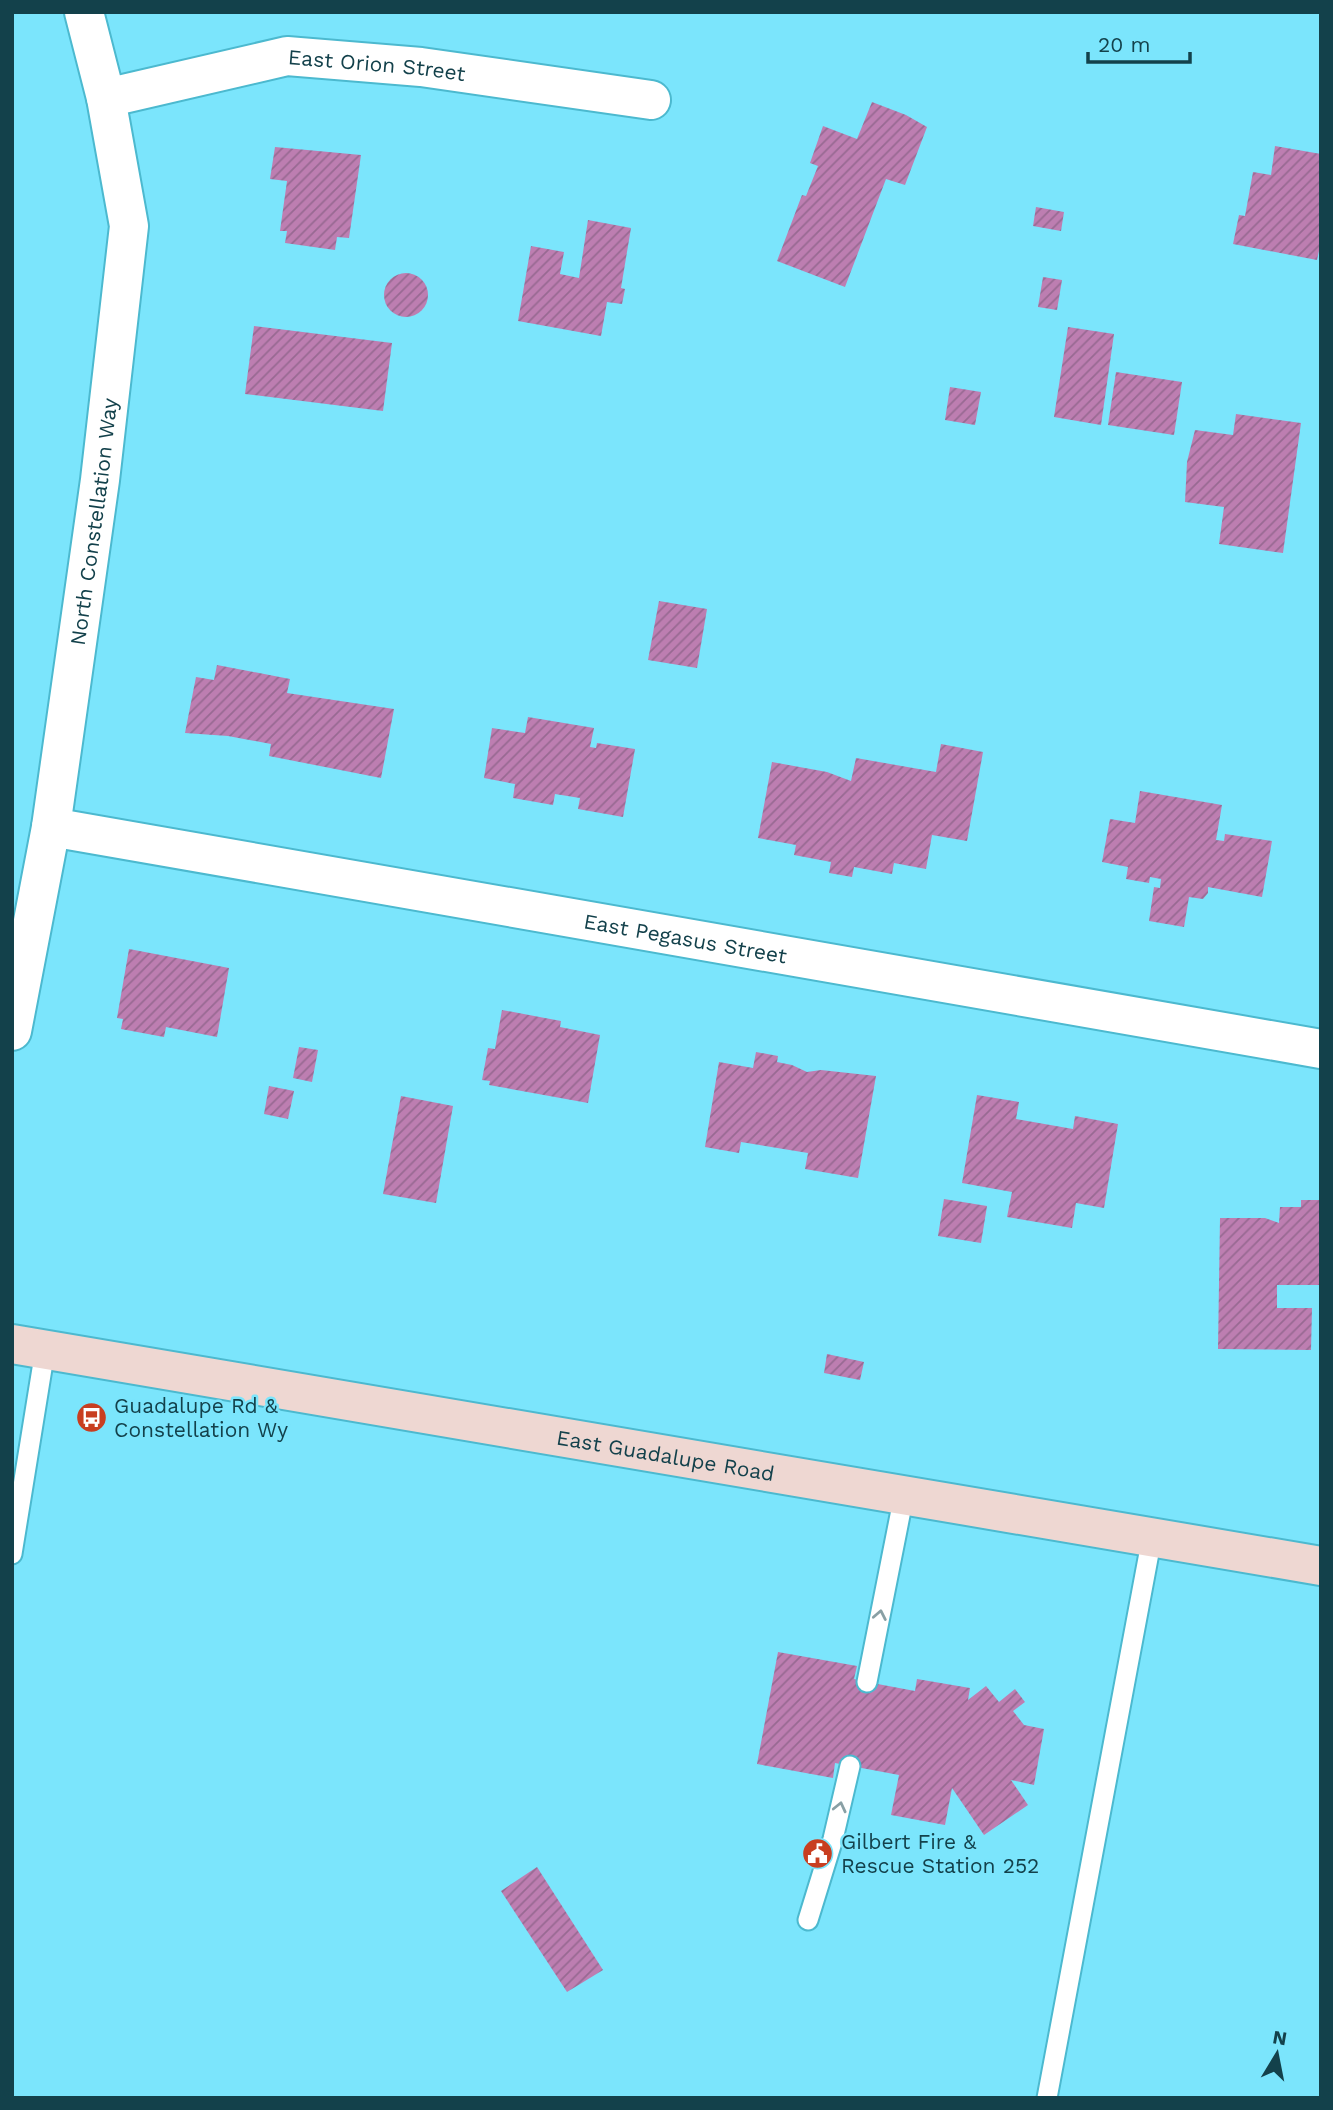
<svg xmlns="http://www.w3.org/2000/svg" width="1333" height="2110" font-family="'Work Sans',sans-serif">
	<style>
		.building { fill: url(#building-hatch) }
		.lines { fill: none; stroke-linecap: round; stroke-linejoin: round }
		.service-casing { stroke: #4cb9cf; stroke-width: 23 }
		.minor-casing { stroke: #4cb9cf; stroke-width: 42 }
		.secondary-casing { stroke: #4cb9cf; stroke-width: 42 }
		.service { stroke: #fff; stroke-width: 19 }
		.minor { stroke: #fff; stroke-width: 38 }
		.secondary { stroke: #eed7d2; stroke-width: 38 }
		.oneway { stroke: #89a0a5 }
		.labels { text-anchor: middle; dominant-baseline: central; stroke-width: 5; stroke-linejoin: round; paint-order: stroke }
		.street-label { font-size: 21px; fill: #13414b; stroke: #7be5fc }
		.poi-label { font-size: 21px; fill: #13414b; stroke: #7be5fc; text-anchor: start }
	</style>
	<defs>
		<pattern id="building-hatch" width="6" height="6" patternUnits="userSpaceOnUse" patternTransform="scale(1.75)"><rect width="6" height="6" fill="#bd7eb1"/><path d="M-1 1l2-2M0 6l6-6M5 7l2-2" fill="none" stroke="#986992"/></pattern>
	</defs>
	<rect width="100%" height="100%" fill="#7be5fc"/>
	<g class="building">
		<path d="M872,102L906,115L927,127L905,185L886,179L845,287L777,261L802,195L806,196L818,166L810,163L823,126L857,139Z"/>
		<path d="M1275,146L1321,154V242L1317,260L1233,244L1239,215L1245,216L1253,172L1271,175Z"/>
		<path d="M275,147L361,155L349,238L337,237L335,250L285,243L287,231H280L287,181L270,179Z"/>
		<path d="M1036,207L1064,212L1061,231L1033,226Z"/>
		<path d="M588,220L631,228L621,288L625,289L622,304L607,302L601,336L518,321L531,246L564,252L560,274L579,278Z"/>
		<circle cx="406" cy="295" r="22"/>
		<path d="M1043,277L1062,280L1057,310L1038,307Z"/>
		<path d="M254,326L392,343L383,411L245,394Z"/>
		<path d="M1068,327L1114,334L1101,425L1054,417Z"/>
		<path d="M1116,372L1182,382L1174,435L1108,425Z"/>
		<path d="M950,387L981,392L975,425L945,420Z"/>
		<path d="M1236,414L1301,423L1283,553L1219,544L1224,507L1185,502L1187,462L1195,430L1233,435Z"/>
		<path d="M659,601L707,609L697,668L648,660Z"/>
		<path d="M217,665L290,679L287,693L394,709L381,778L269,756L271,744L228,736L185,733L196,677L214,680Z"/>
		<path d="M528,717L594,728L590,747L596,748L597,743L635,749L623,817L578,809L580,798L555,794L553,805L513,798L515,784L484,778L492,728L525,733Z"/>
		<path d="M941,744L983,752L967,841L932,835L926,869L894,863L892,874L854,867L852,877L829,873L831,862L794,855L796,845L758,838L772,762L827,772L851,781L856,758L936,772Z"/>
		<path d="M1140,791L1222,805L1216,840L1224,841L1225,834L1272,841L1262,897L1208,887V893L1203,899L1189,897L1184,927L1149,921L1154,887L1160,888L1161,879L1150,877L1149,883L1126,879L1128,867L1102,862L1110,819L1135,823Z"/>
		<path d="M129,949L229,968L217,1037L166,1027L164,1037L121,1029L123,1019L117,1018Z"/>
		<path d="M502,1010L561,1021L560,1027L600,1035L588,1103L489,1085L490,1081L482,1080L488,1048L495,1049Z"/>
		<path d="M299,1047L318,1050L312,1082L293,1078Z"/>
		<path d="M756,1052L778,1056L777,1062L792,1065L807,1072L821,1070L876,1076L858,1178L805,1169L808,1153L741,1142L739,1153L705,1147L719,1062L753,1068Z"/>
		<path d="M269,1086L294,1091L288,1119L264,1114Z"/>
		<path d="M977,1095L1019,1102L1016,1119L1073,1129L1075,1116L1118,1124L1104,1208L1076,1203L1072,1228L1007,1217L1012,1192L962,1183Z"/>
		<path d="M401,1096L453,1106L436,1203L383,1194Z"/>
		<path d="M944,1199L987,1206L981,1243L938,1236Z"/>
		<path d="M1301,1200H1321V1285H1277V1308H1312L1311,1350L1218,1349L1220,1218H1265L1279,1223L1280,1207H1301Z"/>
		<path d="M827,1354L864,1362L860,1380L824,1373Z"/>
		<path d="M778,1652L857,1666L854,1679L867,1682L915,1691L917,1679L970,1688L968,1700L986,1686L999,1702L1015,1689L1025,1702L1013,1711L1024,1725L1044,1729L1034,1785L1011,1780L1028,1805L984,1835L952,1788L945,1825L891,1815L899,1775L835,1763L833,1778L757,1764Z"/>
		<path d="M537,1867L603,1970L567,1992L501,1891Z"/>
	</g>
	<g class="lines">
		<defs>
			<g id="service">
				<path d="M12,1554L45,1350"/>
				<path d="M867,1682L904,1495"/>
				<path d="M808,1920L833,1839L850,1766"/>
				<path d="M1047,2098L1152,1537"/>
			</g>
			<g id="minor">
				<path id="s1" d="M106,98L287,56L421,67L651,100"/>
				<path id="s2" d="M51,827L1321,1049"/>
				<path id="s3" d="M12,1031L51,827L100,480L129,226L106,98L84,12"/>
			</g>
			<g id="secondary">
				<path id="s4" d="M12,1344L1321,1566"/>
			</g>
		</defs>
		<use href="#service" class="service-casing"/>
		<use href="#minor" class="minor-casing"/>
		<use href="#secondary" class="secondary-casing"/>
		<use href="#service" class="service"/>
		<use href="#minor" class="minor"/>
		<use href="#secondary" class="secondary"/>
	</g>
	<defs><path id="oneway-chevron" d="M-2-3.5L2.5 0L-2 3.5" fill="none" stroke-width="1.6" stroke-linecap="round" stroke-linejoin="round" transform="scale(1.75)"/></defs>
	<g class="oneway">
		<use href="#oneway-chevron" transform="translate(880 1615) rotate(-79)"/>
		<use href="#oneway-chevron" transform="translate(840 1807) rotate(-77)"/>
	</g>
	<defs>
		<symbol id="bus-disc" viewBox="-11 -11 22 22"><circle r="9.5" fill="#c83e20" stroke="#7be5fc"/><path d="M-5-6H5V4H4V6H2V4H-2V6H-4V4H-5ZM-3.5-4V0h7V-4ZM-3.5 1.2v1.5H-2V1.2ZM2 1.2v1.5H3.5V1.2Z" fill="#fff"/></symbol>
		<symbol id="civic-disc" viewBox="-11 -11 22 22"><circle r="9.5" fill="#c83e20" stroke="#7be5fc"/><path d="M-.6-6.5H3V-4.5H.6V-3L4-1V1h2V6H-6V1h2V-1L-.6-3ZM-1.2 2.5V6h2.4V2.5Z" fill="#fff"/></symbol>
	</defs>
	<g fill-rule="evenodd">
		<use href="#bus-disc" x="74" y="1400" width="35" height="35"/>
		<use href="#civic-disc" x="800" y="1836" width="35" height="35"/>
	</g>
	<g class="labels">
		<g class="street-label">
			<text stroke="none"><textPath href="#s1" startOffset="276">East Orion Street</textPath></text>
			<text stroke="none"><textPath href="#s3" startOffset="516">North Constellation Way</textPath></text>
			<text stroke="none"><textPath href="#s2" startOffset="644">East Pegasus Street</textPath></text>
			<text stroke="none"><textPath href="#s4" startOffset="663">East Guadalupe Road</textPath></text>
		</g>
		<g class="poi-label">
			<text x="114" y="1405">Guadalupe Rd &amp;<tspan x="114" dy="24">Constellation Wy</tspan></text>
			<text x="841" y="1841">Gilbert Fire &amp;<tspan x="841" dy="24">Rescue Station 252</tspan></text>
		</g>
	</g>
	<rect width="1333" height="2110" fill="none" stroke="#13414b" stroke-width="28"/>
	<g transform="translate(1277 2054) rotate(10)" stroke="#7be5fc" stroke-width="5" paint-order="stroke">
	<path d="M0-5L12 26L0 18L-12 26Z" fill="#13414b"/>
	<text y="-10" font-size="19" font-weight="bold" text-anchor="middle" fill="#13414b">N</text>
	</g>
	<path d="M1088 52v10h102v-10" fill="none" stroke="#13414b" stroke-width="3.5"/>
	<text x="1098" y="52" font-size="21" fill="#13414b" stroke="#7be5fc" stroke-width="5" paint-order="stroke">20 m</text>
</svg>
